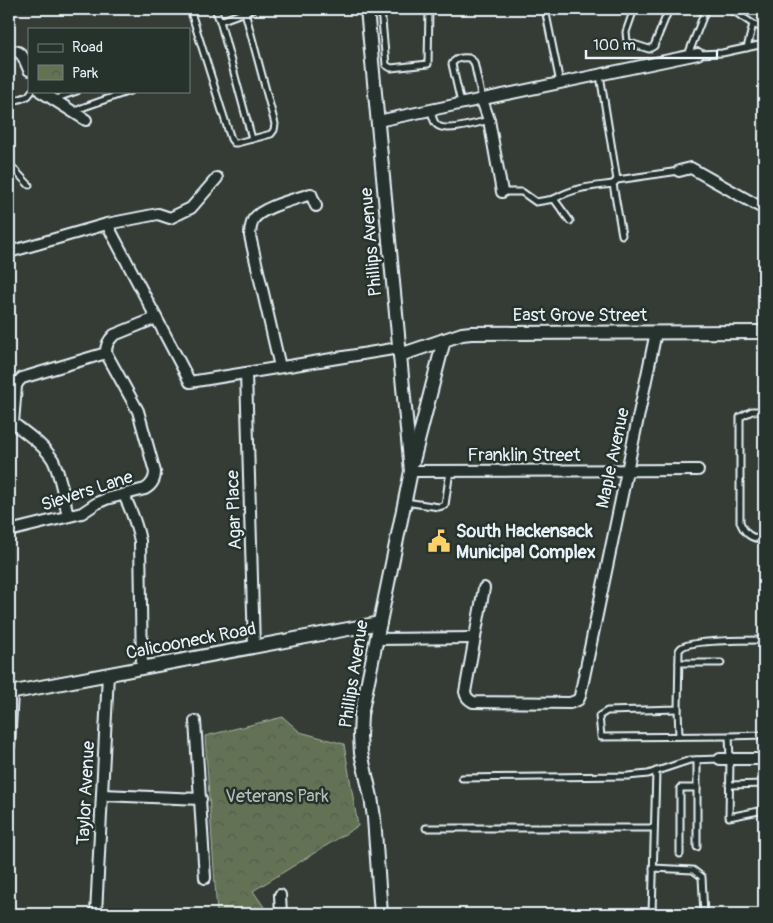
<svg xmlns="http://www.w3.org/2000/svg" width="773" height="923" font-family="Pangolin,sans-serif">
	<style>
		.park { fill: url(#park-crowns); stroke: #a6b2a6 }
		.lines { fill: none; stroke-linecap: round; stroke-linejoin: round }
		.service-casing { stroke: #e8f1f8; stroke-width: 9 }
		.minor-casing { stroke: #e8f1f8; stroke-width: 14 }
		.tertiary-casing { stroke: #e8f1f8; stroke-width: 16 }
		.service { stroke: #26332d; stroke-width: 5 }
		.minor { stroke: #26332d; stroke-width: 10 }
		.tertiary { stroke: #26332d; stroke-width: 12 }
		.labels { text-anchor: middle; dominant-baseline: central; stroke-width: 5; stroke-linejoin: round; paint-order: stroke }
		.street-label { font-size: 18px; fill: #e8f1f8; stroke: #26332d }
		.poi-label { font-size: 18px; font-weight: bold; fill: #e8f1f8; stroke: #26332d; text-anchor: start }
		.park-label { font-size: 18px; fill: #b3beb6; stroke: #26332d }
	</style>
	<defs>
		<pattern id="park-crowns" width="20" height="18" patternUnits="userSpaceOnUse" patternTransform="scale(1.25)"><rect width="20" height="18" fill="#647254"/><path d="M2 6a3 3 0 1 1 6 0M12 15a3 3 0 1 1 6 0" fill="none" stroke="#545b4e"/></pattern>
	</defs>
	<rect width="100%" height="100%" fill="#343c35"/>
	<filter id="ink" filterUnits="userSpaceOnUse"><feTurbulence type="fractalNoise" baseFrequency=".02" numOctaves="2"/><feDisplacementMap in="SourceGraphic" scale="10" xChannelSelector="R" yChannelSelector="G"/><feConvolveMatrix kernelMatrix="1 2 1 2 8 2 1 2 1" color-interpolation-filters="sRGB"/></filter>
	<g filter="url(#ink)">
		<path class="park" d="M283,717L300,732L344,744L358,826L253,891L269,914H217L205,736Z"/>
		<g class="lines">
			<defs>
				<g id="service">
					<path d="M190,9L221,108L231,139L234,143H237L271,134L274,130L275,124L245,12"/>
					<path d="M215,9L220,21L253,9"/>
					<path d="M381,9L386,65L391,68L428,64L429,9"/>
					<path d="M545,9L560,83"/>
					<path d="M634,9L626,32L627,42L649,49L654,46L669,9"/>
					<path d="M727,9L735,12L736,9"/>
					<path d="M735,12L753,24L764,29"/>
					<path d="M220,21L252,139"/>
					<path d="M747,48L753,24"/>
					<path d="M698,54L722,53L764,44"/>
					<path d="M688,55L706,9"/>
					<path d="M600,75L617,180"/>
					<path d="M57,101L60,97L77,91"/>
					<path d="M9,103L28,96L32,91"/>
					<path d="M461,103L452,64C455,58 462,57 469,58L474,62L482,99"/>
					<path d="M431,110C432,115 433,122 437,125C446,133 477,123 489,120"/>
					<path d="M74,112L84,107L130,91"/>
					<path d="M9,164L29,185"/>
					<path d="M502,192H522L536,202L554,199L570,221"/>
					<path d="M554,199C576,187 589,187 613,184"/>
					<path d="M622,235L613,184L617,180L679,171"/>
					<path d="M764,411H752L740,417V522C745,534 751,539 764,539"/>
					<path d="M405,502L439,507L445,505L450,471"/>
					<path d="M679,663H721"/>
					<path d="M678,709L679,736"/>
					<path d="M764,735L729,736L730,759L729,817L764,810"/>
					<path d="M729,736L601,737L599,716L607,711L678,709L679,651C679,650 680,649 681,648C689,640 750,640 764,640"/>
					<path d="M462,778L628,776L648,774L690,760L720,759"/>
					<path d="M729,785L764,784"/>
					<path d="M697,788V847"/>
					<path d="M426,828H654"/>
					<path d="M680,854V788H697V760"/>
					<path d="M653,868L693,870L702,877L704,914"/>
					<path d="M652,914L656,771"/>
				</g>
				<g id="minor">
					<path d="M9,52C23,48 24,60 29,70"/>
					<path d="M40,91L86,120"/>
					<path d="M482,100L489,120L502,192"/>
					<path d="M378,121L698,54"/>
					<path d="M679,171L691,168L764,209"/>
					<path d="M107,224L190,382L399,348"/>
					<path d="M9,252L107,224L158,214L170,218L191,208L217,178"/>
					<path d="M106,353C106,345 108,341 114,335L156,318"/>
					<path d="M280,367L250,236C250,230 251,225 253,220C261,207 296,199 311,194L316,206"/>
					<path d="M246,373L254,647"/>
					<path d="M411,471L698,470"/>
					<path d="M124,495C131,510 137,524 140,541L142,668"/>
					<path d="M68,516C64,499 61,476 53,460C45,446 26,433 13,423L16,386L18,382L22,378L106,353"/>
					<path d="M9,531L82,513L97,503L106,499L145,489C152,485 155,480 155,472L138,411L106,353"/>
					<path d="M484,588L465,692C466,697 468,699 473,702L570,703L578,700L580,696L656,332"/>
					<path d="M376,639L475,638"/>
					<path d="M195,721L205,878"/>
					<path d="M9,746L12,692"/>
					<path d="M720,759H764"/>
					<path d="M102,795L201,799"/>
					<path d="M280,895L281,914"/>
					<path d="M96,914L108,674"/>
				</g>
				<g id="tertiary">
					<path d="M367,9L411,471L361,715L360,736L361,753L371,797L374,818L381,914"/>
					<path d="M400,355L462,334L471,333L764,332"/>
					<path d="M413,461L444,340"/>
					<path d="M9,693L380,623"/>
				</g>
			</defs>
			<use href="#service" class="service-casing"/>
			<use href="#minor" class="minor-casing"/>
			<use href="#tertiary" class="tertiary-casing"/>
			<use href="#service" class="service"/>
			<use href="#minor" class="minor"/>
			<use href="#tertiary" class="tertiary"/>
		</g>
	</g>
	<defs>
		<symbol id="civic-bare" viewBox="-9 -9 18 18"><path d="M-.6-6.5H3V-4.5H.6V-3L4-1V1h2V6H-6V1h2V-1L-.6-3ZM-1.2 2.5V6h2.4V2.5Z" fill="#ffd166" stroke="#26332d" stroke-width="2.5" paint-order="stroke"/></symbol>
	</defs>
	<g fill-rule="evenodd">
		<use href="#civic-bare" x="423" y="525" width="32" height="32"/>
	</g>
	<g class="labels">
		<g class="street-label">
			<text transform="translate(371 242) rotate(-95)">Phillips Avenue</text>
			<text x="580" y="315">East Grove Street</text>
			<text x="524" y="455">Franklin Street</text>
			<text transform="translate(613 458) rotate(-78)">Maple Avenue</text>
			<text transform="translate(87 491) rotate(-18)">Sievers Lane</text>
			<text transform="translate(234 510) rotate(-92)">Agar Place</text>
			<text transform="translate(191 641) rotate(-11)">Calicooneck Road</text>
			<text transform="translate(354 674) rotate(-81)">Phillips Avenue</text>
			<text transform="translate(86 793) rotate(-87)">Taylor Avenue</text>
		</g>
		<g class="poi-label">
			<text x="456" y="531">South Hackensack<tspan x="456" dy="21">Municipal Complex</tspan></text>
		</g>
		<g class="park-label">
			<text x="277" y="796">Veterans Park</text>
		</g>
	</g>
	<rect width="773" height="923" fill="none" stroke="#26332d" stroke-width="30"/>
	<rect x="15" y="15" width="743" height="893" fill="none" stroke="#e8f1f8" stroke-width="2" filter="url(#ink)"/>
	<rect x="28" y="28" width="162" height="65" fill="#26332d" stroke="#747f7e"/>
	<rect x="38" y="44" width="25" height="8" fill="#26332d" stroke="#747f7e"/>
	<text x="72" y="52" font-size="15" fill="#e8f1f8">Road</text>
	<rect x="38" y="65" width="25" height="15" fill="url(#park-crowns)" stroke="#747f7e"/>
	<text x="72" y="78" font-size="15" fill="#e8f1f8">Park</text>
	<path d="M586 50v8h131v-8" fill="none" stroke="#e8f1f8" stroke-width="2.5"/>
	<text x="593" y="50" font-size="15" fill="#e8f1f8" stroke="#26332d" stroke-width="4" paint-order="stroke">100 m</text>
</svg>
